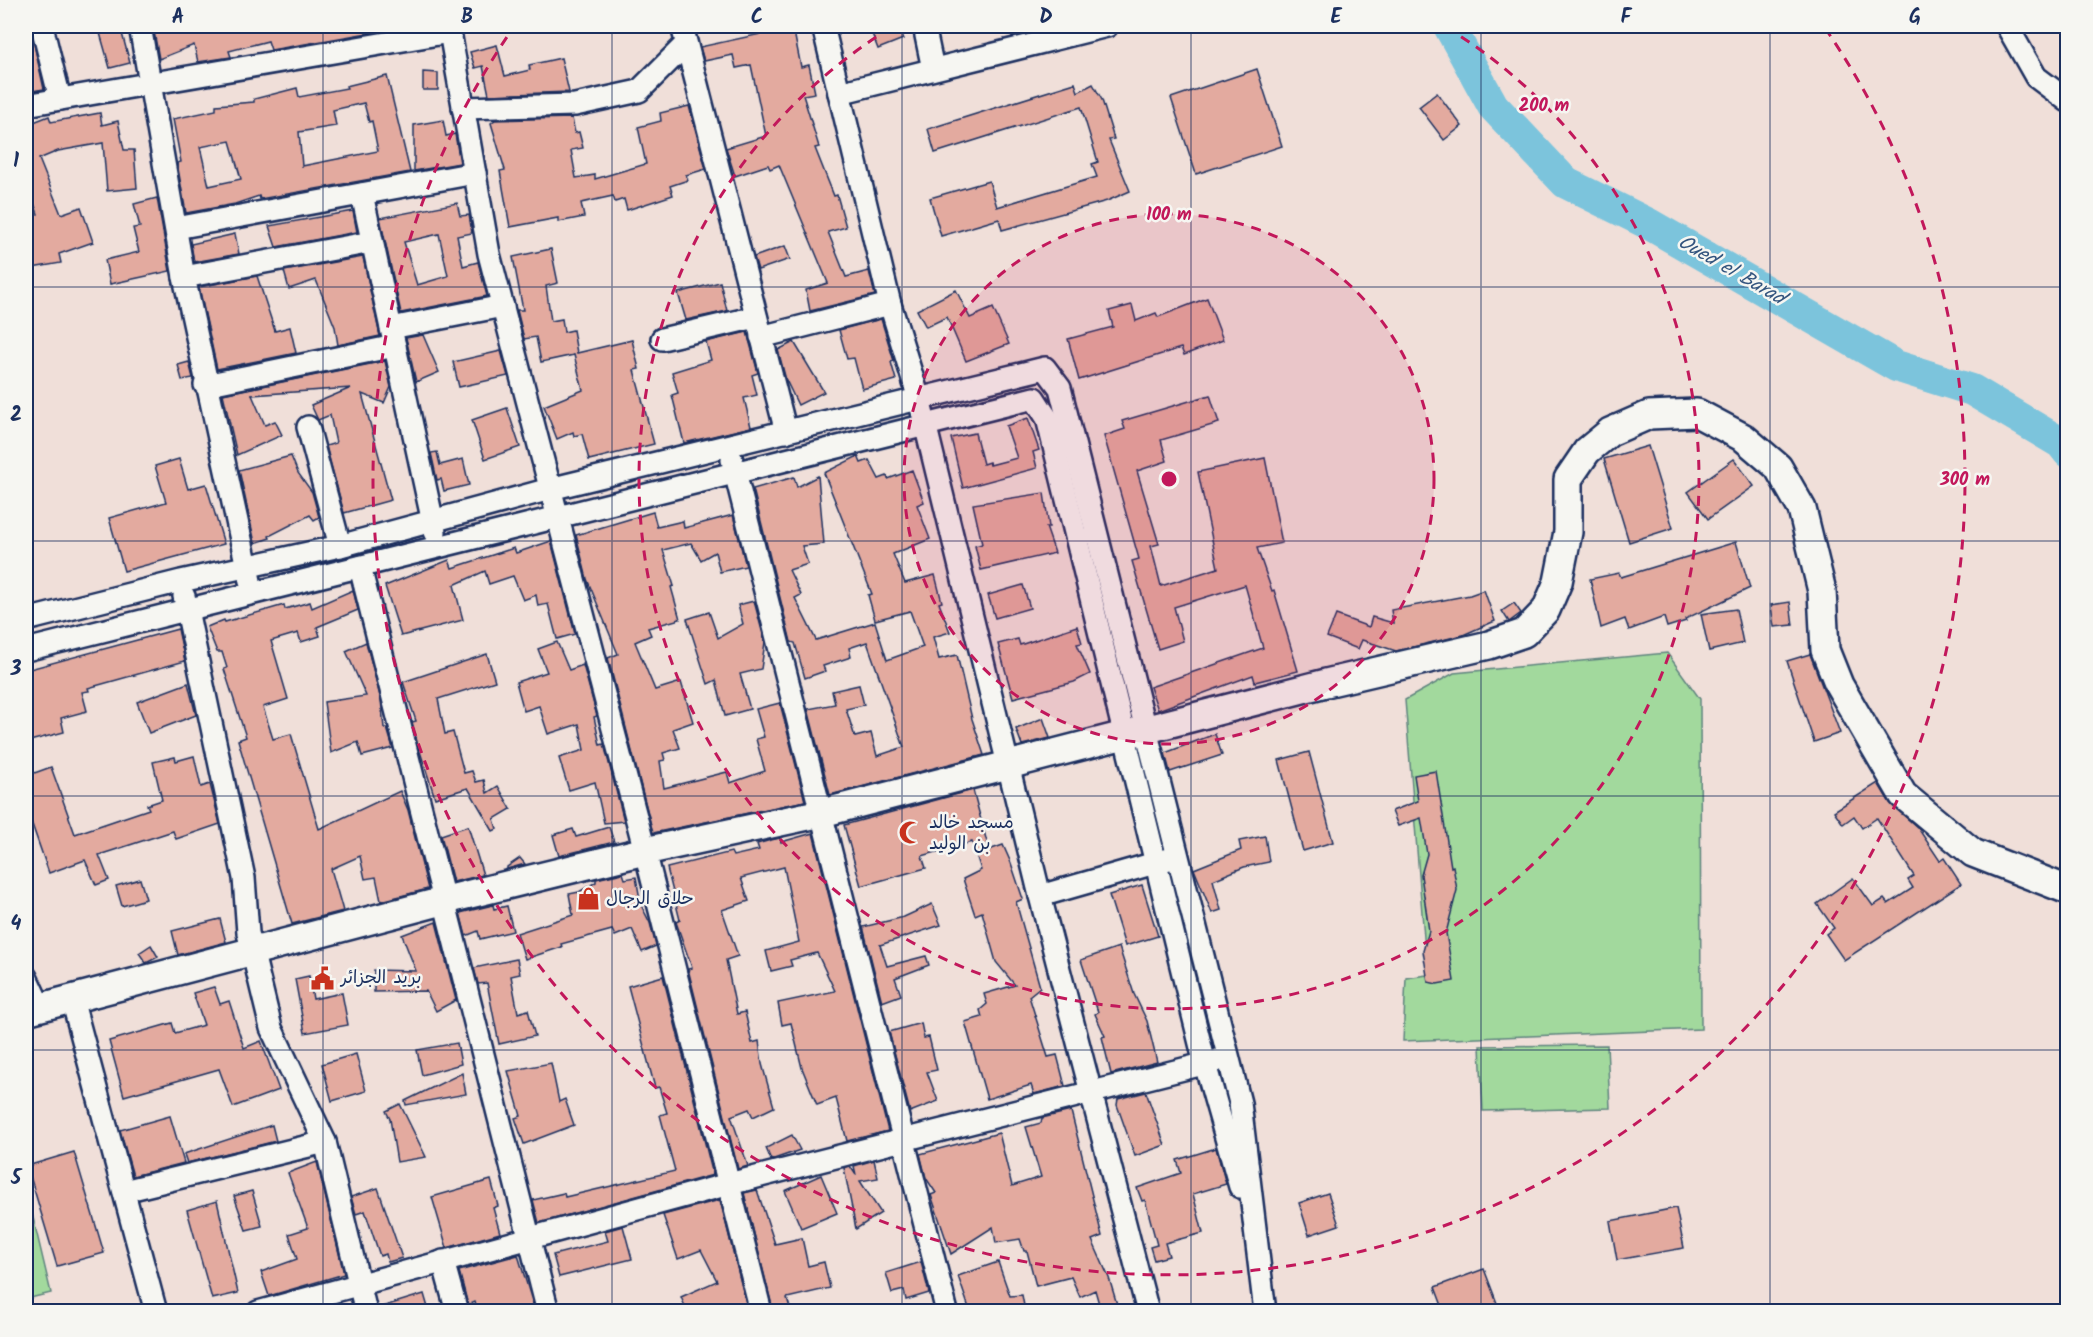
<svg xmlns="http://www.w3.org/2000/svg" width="2093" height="1337" font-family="Kalam,'Playpen Sans Arabic',sans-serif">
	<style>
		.green { fill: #a2d99d; stroke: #5e847e; stroke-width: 1.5 }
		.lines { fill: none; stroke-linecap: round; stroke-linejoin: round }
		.river { stroke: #7bc4dc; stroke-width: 32 }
		.building { fill: #e3aa9f; stroke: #1b2f5e; stroke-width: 1.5; fill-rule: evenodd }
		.minor-casing { stroke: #1b2f5e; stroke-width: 26 }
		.major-casing { stroke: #1b2f5e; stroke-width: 32 }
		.minor { stroke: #f6f6f2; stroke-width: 21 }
		.major { stroke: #f6f6f2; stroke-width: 27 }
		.grid { fill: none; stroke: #1b2f5e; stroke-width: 1.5; stroke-opacity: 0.55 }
		.ring { fill: none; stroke: #c2185b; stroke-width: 3; stroke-dasharray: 10 8 }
		.labels { text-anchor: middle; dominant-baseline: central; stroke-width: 5; stroke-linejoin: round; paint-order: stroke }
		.poi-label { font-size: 18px; fill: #1b2f5e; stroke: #f6f6f2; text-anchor: start }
		.water-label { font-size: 20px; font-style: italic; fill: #33547e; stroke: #f6f6f2 }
		.centre { fill: #c2185b; stroke: #f6f6f2; stroke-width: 3 }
		.ring-label { font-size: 18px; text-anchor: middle; font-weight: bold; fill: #c2185b; stroke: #f6f6f2; stroke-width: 5; stroke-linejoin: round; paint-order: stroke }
		.neatline { fill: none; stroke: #1b2f5e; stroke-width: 2 }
		.grid-label { font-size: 20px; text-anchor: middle; font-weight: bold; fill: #1b2f5e }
	</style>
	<rect width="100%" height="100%" fill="#f0dfd9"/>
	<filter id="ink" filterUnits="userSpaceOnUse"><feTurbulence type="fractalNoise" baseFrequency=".0167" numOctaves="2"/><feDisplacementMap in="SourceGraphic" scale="12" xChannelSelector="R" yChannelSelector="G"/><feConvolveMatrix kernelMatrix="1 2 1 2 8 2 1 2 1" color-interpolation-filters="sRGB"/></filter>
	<g filter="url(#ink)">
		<g class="green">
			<path d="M1667,653L1700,699L1701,1029L1403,1041L1406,978L1427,975L1405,700L1454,673Z"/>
			<path d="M1607,1045L1610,1108L1483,1111L1480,1046Z"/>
			<path d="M26,1188L51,1293L26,1299Z"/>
		</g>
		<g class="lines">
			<path class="river" d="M1449,26L1493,106L1566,183L1649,224L1896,366L1972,390L2061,443L2068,452"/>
		</g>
		<g class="building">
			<path d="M26,26H30L44,89L26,92Z"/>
			<path d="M98,26H120L130,63L110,68Z"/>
			<path d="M153,26H252L254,30L271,26H396V28L271,50L268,41L229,51L231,57L198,62L194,45L159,59Z"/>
			<path d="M869,26H897L903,39L878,49Z"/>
			<path d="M793,27L801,67L809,65L815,93L803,95L819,147L815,148L834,196L837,195L846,227L828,232L846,277L869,271L875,295L810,311L806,290L828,283L779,165L770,169L768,165L735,176L726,148L766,136L751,65L736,68L733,55L704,61L700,47Z"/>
			<path d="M497,45L505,76L530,70L529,65L561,58L569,92L489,95L483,66L475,68L470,52Z"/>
			<path d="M1257,69L1282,146L1196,174L1171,98Z"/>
			<path d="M423,72L438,73V90H423Z"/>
			<path d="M387,76L410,172L260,199L259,196L235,204L186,213L177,163L181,162L173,119L216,110V105L254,102V99L297,88L299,97L347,88L346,86ZM364,103L369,122L372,121L378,151L302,166L299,132L336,126L333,110ZM230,141L241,179L209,186L200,147Z"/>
			<path d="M1075,83L1078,92L1093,84L1102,100L1114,139L1109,140L1130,191L1107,201L1002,230L999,219L941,236L930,198L989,181L997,207L1097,177L1092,164L1098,162L1081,107L935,153L928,129Z"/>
			<path d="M1437,93L1462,126L1444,140L1419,107Z"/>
			<path d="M689,106L706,169L686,175L688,180L670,186L673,195L627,210L624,199L615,202L613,196L581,203L584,217L558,222V218L510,227L500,171L505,170L491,123L495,120L572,118L575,133L579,132L583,148L571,150L576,178L595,175V179L646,164L638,127L661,121L660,113Z"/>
			<path d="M100,113L102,125L118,121L124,150H134L137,188L107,191L103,143L58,151L39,159L61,214L81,207L93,242L59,254L61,263L26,269V216L38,214L26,182V125L49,116L51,122Z"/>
			<path d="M443,120L446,136L455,134L460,163L414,171V125Z"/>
			<path d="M157,198L170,271L110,284L105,260L139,252L133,228L140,227L134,204Z"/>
			<path d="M457,203L460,216L469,215L472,233L457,236L463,266L478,262L487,296L401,313L380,218ZM439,234L448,276L417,285L404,242Z"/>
			<path d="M353,211L357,232L276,247L269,226Z"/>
			<path d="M235,234L239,254L194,262L191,244Z"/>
			<path d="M785,246L790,259L758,270L754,257Z"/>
			<path d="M551,249L558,283L546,286L551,321L562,319L564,332L573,330L577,353L632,340L639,369L634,370L654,444L589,460L582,434L574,436L573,432L557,439L544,406L583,390L574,355L541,362L536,337L524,339L517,310H523L513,257Z"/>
			<path d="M363,257L380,336L338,345L335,327L316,280L289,289L284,271Z"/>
			<path d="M257,276L275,331L290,327L296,353L217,369L199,287Z"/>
			<path d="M720,282L727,311L686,320L678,293Z"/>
			<path d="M956,290L970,318L993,308L1009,344L966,361L947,317L926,327L917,310Z"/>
			<path d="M1207,298L1223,340L1184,355L1181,348L1079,380L1068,339L1113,327L1109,311L1132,305L1136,321L1156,313L1158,317Z"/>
			<path d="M881,319L894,361L891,362L896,380L862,389L854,358L847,359L839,330Z"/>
			<path d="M747,332L758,373L752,375L757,395L744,398L751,427L684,443L672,395L678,393L672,372L711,360L706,342Z"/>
			<path d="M423,335L439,372L416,382L406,338Z"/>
			<path d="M794,342L824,392L798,405L786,380L778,350Z"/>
			<path d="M501,351L508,376L459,387L453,362Z"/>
			<path d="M385,361L391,387L384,403L362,394L391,500L344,513L326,446L336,443L330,415L318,420L311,405L351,388L252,395L265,425L275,421L282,435L237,455L223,394Z"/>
			<path d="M189,362L193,378L182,380L178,365Z"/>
			<path d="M1210,395L1219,423L1161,440L1167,461L1137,471L1159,544L1151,546L1161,586L1218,568L1198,472L1265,458L1282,543L1257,548L1272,591L1274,590L1298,671L1255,682L1253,675L1158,710L1150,687L1263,648L1245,585L1174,607L1183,641L1158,649L1132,561L1139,559L1104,436L1125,429L1122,421Z"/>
			<path d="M507,408L520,447L485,459L472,420Z"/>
			<path d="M1028,418L1039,450L1033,452L1037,468L963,488L951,438L975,433L983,464L989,462L990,465L1017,458L1006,426Z"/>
			<path d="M1648,446L1673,528L1629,542L1604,459Z"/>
			<path d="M437,452L440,465L463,459L469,485L444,491L441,479L437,480L431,453Z"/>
			<path d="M291,456L298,473L312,492L319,517L314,520L310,515L269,536L270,538L255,543L239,470Z"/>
			<path d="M858,456L861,463L869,460L879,479L887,476L888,479L912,470L924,502L917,505L930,539L893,554L905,583L935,575L942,602L939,603L950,632L933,637L939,659L957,655L972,719L984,755L830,795L808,709L835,704L832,691L859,685L864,705L846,709L855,737L871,733L877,756L904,747L867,642L849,648L851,657L823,666L825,671L805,678L795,643L791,642L753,489L794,477L797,487L818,476L824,544L802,546L808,564L789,570L801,595L795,598L816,640L875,622L887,660L923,647L910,611L875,620L868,595L872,594L824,473Z"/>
			<path d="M179,459L188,489L206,484L224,544L124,571L109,518L166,502L155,466Z"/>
			<path d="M1734,459L1754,486L1708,519L1688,492Z"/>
			<path d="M1044,493L1049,527H1046L1055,553L981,570L975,546L982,544L973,504Z"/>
			<path d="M653,512L657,527L683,521L684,528L733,515L746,566L720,572L715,552L701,560L691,543L663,550L674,586L671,587L680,619L648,628L651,635L635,642L655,690L681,682L693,722L673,729L680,748L663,753L665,760L660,761L664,788L727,772L730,783L765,771L756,739L764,737L756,709L780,703L805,801L653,833L608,658L618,654L587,579L576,535Z"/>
			<path d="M551,541L575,634L557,639L548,604L538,606L536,595L523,600L513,576L489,584L485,571L454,585L463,620L401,636L385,586L449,560L452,568L514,548L516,553Z"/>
			<path d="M1736,542L1750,588L1685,619L1686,621L1667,627L1664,617L1629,630L1625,619L1601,628L1590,579L1619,573L1621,577Z"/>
			<path d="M1023,585L1030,608L995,618L988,595Z"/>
			<path d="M353,590L358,610L317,627L320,636L301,642L298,633L271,641L288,699L263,707L273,739L291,734L319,829L400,791L408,810L428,889L381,901L376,877L365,879L360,856L331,869L343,911L292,924L238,740L246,737L224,669L227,668L222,652H217L207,627L224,620L225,622L284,605L285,609L310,602L312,608Z"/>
			<path d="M1484,590L1495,621L1463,635L1396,651L1362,640L1358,649L1327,637L1336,615L1369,627L1372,617L1393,623L1391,610L1470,595Z"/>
			<path d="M754,601L765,642L761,669L740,674L750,709L725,716L716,680L708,684L687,619L709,612L718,638L743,624L738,605Z"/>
			<path d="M1790,602L1793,625L1774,627L1771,605Z"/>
			<path d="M1514,603L1521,613L1509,622L1502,611Z"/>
			<path d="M1736,609L1743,643L1709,651L1701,614Z"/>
			<path d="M1077,626L1082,643L1077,644L1090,674L1074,682L1013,698L998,644L1018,639L1020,645Z"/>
			<path d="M178,629L185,661L88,688L89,691L82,692L87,711L61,718L64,732L26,742V670Z"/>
			<path d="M366,642L381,700L384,728H387L393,748L362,756L358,742L331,753L324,702L366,696L346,651Z"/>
			<path d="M557,642L569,670L583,665L597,716L594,717L600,745L604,744L624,821L604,823L595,782L569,790L559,758L584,750L579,724L548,734L539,706L524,711L516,682L547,672L538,649Z"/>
			<path d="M487,654L495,681L438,699L445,734L453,732L464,773L472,771L476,782L484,780L487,793L498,786L511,809L494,819L497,829L493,831L468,788L435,798L417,742L412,722L416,721L403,682Z"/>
			<path d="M1810,654L1840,733L1814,742L1787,661Z"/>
			<path d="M188,683L196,715L149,733L137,702Z"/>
			<path d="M1043,718L1050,738L1022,745L1016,729Z"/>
			<path d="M1215,734L1222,755L1170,772L1165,753Z"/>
			<path d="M1309,752L1333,842L1303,851L1279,760Z"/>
			<path d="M194,756L201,787L210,784L220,824L176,839L173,831L99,855L109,880L96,885L85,860L49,873L26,807V776L51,767L75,834L149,809L147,805L162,800L153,762L175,757L176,761Z"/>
			<path d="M1436,771L1451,867L1453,866L1457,890L1446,933L1454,981L1437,984L1428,982L1423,951L1429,931L1421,875L1427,854L1421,818L1398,826L1392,811L1418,801L1414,775Z"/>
			<path d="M1878,783L1890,803L1918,828L1940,861L1944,858L1961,884L1844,960L1826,934L1834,928L1817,904L1853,878L1873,906L1884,899L1888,904L1913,888L1908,880L1914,876L1877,818L1862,828L1854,816L1843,824L1834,811Z"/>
			<path d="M973,790L989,850L1003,845L1011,863L1023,899L1016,902L1040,987L1029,996L1048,1057L1057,1055L1065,1086L1034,1094L1031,1085L987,1099L965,1022L982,1017L980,1010L987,1004L984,994L1015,985L996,962L982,912L975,915L963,879L981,870L972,842L922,856L926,868L861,886L844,825Z"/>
			<path d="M468,826L483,875L453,882L441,835Z"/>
			<path d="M609,827L614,842L559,856L553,835L573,829L576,837Z"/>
			<path d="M813,833L888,1131L847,1141L836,1098L817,1105L802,1068L791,1023L782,1025L778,1003L835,991L817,953L790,960L792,966L771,971L766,951L799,942L784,867L741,878L749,901L722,910L738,956L726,960L737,1014L745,1012L752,1043L759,1041L762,1064L774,1107L753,1117L749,1109L731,1116L748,1166L738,1169L688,969L692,968L676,922L680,920L667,868L731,852L733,856L759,850L757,844L771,840L780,838L781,842Z"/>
			<path d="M1265,836L1269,862L1244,867L1213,880L1221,910L1212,913L1194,869L1241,850L1239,841Z"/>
			<path d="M520,858L525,864L507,869V867Z"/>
			<path d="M623,873L625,879L636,877L641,905L650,923L656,946L642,952L632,929L615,936L612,930L561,944L562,947L525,959L517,933L573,915L569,894L579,892L596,882V879Z"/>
			<path d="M140,879L146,899L122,906L116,886Z"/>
			<path d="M1142,885L1158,936L1125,946L1109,895Z"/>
			<path d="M932,904L941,925L880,945L887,966L926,956L929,965L895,978L901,995L882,1002L863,927L904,917Z"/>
			<path d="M493,905L494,909L507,906L513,931L480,939L478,931L466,936L460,913Z"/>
			<path d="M220,919L226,942L178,955L172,931Z"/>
			<path d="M436,922L456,1000L436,1011L426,991L374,992V970L416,971L402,935Z"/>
			<path d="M151,945L158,957L146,963L139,953Z"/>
			<path d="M1119,947L1134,994L1147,1021L1157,1062L1111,1074L1102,1037L1105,1036L1095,1014L1098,1012L1081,960Z"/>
			<path d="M517,959L520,974L511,976L518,1013L528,1010L535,1036L499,1044L487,983L478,984L474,968Z"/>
			<path d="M309,976L313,999L342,993L348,1025L305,1033L295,979Z"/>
			<path d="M663,976L713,1175L539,1223L533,1200L564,1193L565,1197L675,1171L660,1115L667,1113L659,1087L655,1088L628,986Z"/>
			<path d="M214,987L220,1004L229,1001L244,1048L261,1041L279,1090L233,1107L219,1069L124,1096L109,1041L172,1023L175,1033L204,1025L193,993Z"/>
			<path d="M921,1023L924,1038L929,1037L937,1070L927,1072L938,1101L910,1112L889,1032Z"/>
			<path d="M457,1043L461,1064L422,1075L417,1050Z"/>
			<path d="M356,1054L366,1091L332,1101L322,1064Z"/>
			<path d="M551,1063L559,1102L565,1099L574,1125L524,1144L515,1118L521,1116L508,1071Z"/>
			<path d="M462,1073L466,1094L406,1105L405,1101Z"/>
			<path d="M1146,1092L1165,1145L1135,1156L1117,1105L1118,1099Z"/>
			<path d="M400,1104L426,1157L397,1162L390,1119L386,1111Z"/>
			<path d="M1071,1111L1102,1236L1092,1240L1109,1278L1119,1311H1101L1095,1290L1080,1297L1071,1277L1036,1286L1027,1251H1024L1020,1239L996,1243L993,1227L951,1254L931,1195L936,1193L926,1178L920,1154L999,1133L1012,1186L1041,1177L1026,1127L1041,1123L1042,1118Z"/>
			<path d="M170,1116L184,1163L133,1176L120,1130Z"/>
			<path d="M272,1125L276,1141L187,1163L184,1154Z"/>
			<path d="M792,1135L800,1150L771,1160L766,1148Z"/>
			<path d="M1216,1148L1226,1184L1193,1194L1203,1233L1165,1243L1169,1256L1154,1260L1150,1247L1157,1245L1145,1200L1142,1201L1137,1188L1181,1173L1177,1160Z"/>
			<path d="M74,1152L104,1253L57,1266L27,1166Z"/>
			<path d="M874,1160L878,1178L860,1181L881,1213L856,1229L844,1168L850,1166L856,1175L854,1166Z"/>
			<path d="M317,1162L344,1274L269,1296L261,1272L297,1259L289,1234L308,1228L288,1173Z"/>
			<path d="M821,1175L837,1213L801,1228L785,1191Z"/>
			<path d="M491,1180L498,1206L493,1208L500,1233L447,1248L432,1197Z"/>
			<path d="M378,1188L402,1258L388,1262L386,1254L380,1256L365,1211L356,1214L351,1197Z"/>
			<path d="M757,1190L775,1244L802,1238L808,1266L824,1262L830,1288L787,1298L791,1311H773L744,1193Z"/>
			<path d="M252,1191L262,1226L246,1230L234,1196Z"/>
			<path d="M1328,1193L1339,1225L1309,1235L1299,1203Z"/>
			<path d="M720,1200L748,1311H687L681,1297L717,1281L701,1250L678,1259L663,1215Z"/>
			<path d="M217,1201L238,1293L212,1299L187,1210Z"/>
			<path d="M1676,1208L1684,1248L1617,1260L1610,1221Z"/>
			<path d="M623,1226L632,1259L559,1277L553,1255L608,1241L605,1231Z"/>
			<path d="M518,1255L535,1311H478L475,1302L468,1305L459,1271Z"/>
			<path d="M921,1262L929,1293L906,1300L904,1290L892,1293L886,1273Z"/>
			<path d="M998,1262L1010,1296L1022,1295L1025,1311H970L958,1276Z"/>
			<path d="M1484,1269L1500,1311H1444L1435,1287Z"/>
			<path d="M424,1294L429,1311H378V1308Z"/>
		</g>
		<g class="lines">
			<defs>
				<g id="minor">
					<path d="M42,26L60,99"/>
					<path d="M140,26L184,277L250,581"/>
					<path d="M449,26L489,254L645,851L761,1312"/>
					<path d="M682,26L786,432"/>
					<path d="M823,26L890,304L919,399L1040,896L1148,1312"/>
					<path d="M924,26L933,69"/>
					<path d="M2007,26L2036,77L2068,101"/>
					<path d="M839,93L1107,26"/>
					<path d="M26,105L450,32"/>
					<path d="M463,108L575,105L639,91L686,44"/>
					<path d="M362,194L435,532"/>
					<path d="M176,228L475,173"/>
					<path d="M184,277L372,242"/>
					<path d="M391,328L503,306"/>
					<path d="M761,337L890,304"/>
					<path d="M662,339L756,317"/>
					<path d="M205,385L395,346"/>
					<path d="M308,427L340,546"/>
					<path d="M732,460L947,1312"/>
					<path d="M360,567L548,1312"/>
					<path d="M184,596L244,878L248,933L271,1028L325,1142L366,1312"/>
					<path d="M26,620L181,581L340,546L550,489L1045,368L1060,388L1240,1103L1265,1312"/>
					<path d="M26,650L1034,398L1047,418L1205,1064L1240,1187"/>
					<path d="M1040,896L1169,859"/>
					<path d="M26,977L40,1007"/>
					<path d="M72,999L156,1312"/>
					<path d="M124,1191L325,1142"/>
					<path d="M443,1261L457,1312"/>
					<path d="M258,1312L729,1184L1219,1060"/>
				</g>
				<path id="major" d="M26,1011L458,897L645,851L822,813L1326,683L1489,645L1524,633L1546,610L1558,582L1568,532V479L1587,451L1610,432L1649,415L1697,413L1744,438L1778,467L1802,509L1822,591L1825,650L1839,685L1903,795L1973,853L2068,890"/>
			</defs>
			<use href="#minor" class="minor-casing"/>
			<use href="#major" class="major-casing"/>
			<use href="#minor" class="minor"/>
			<use href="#major" class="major"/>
		</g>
	</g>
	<path class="grid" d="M323,26V1312M612,26V1312M902,26V1312M1191,26V1312M1481,26V1312M1770,26V1312M26,287H2068M26,541H2068M26,796H2068M26,1050H2068"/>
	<circle cx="1169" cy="479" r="265" fill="#c2185b" fill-opacity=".12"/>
	<g class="ring">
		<circle cx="1169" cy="479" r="265"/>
		<path d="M1446 27A530 530 0 1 1 892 27"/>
		<path d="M1825 28A796 796 0 1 1 513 28"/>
	</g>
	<defs>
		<symbol id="mosque-bare" viewBox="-9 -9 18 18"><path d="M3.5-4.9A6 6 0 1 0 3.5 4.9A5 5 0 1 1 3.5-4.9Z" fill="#c8321e" stroke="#f6f6f2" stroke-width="2.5" paint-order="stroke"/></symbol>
		<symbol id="shop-bare" viewBox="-9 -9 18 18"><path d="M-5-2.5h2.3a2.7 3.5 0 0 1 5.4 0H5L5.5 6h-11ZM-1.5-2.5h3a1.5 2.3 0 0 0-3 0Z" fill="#c8321e" stroke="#f6f6f2" stroke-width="2.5" paint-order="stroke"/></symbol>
		<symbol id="civic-bare" viewBox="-9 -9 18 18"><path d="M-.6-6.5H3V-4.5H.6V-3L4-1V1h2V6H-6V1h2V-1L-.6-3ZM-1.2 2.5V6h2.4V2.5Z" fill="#c8321e" stroke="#f6f6f2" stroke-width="2.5" paint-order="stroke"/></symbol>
	</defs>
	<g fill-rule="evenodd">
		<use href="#mosque-bare" x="894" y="816" width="33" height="33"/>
		<use href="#shop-bare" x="572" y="882" width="33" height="33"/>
		<use href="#civic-bare" x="306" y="962" width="33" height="33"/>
	</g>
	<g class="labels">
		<g class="poi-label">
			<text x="929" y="823">مسجد خالد<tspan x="929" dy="21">بن الوليد</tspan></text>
			<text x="606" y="899">حلاق الرجال</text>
			<text x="341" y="978">بريد الجزائر</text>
		</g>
		<g class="water-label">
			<text transform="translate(1731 271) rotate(30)">Oued el Barad</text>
		</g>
	</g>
	<circle cx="1169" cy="479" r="9" class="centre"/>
	<g class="ring-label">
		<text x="1544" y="111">200 m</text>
		<text x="1169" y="220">100 m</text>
		<text x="1965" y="485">300 m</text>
	</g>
	<rect width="2093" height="1337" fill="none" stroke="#f6f6f2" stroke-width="66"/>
	<rect x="33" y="33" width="2027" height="1271" class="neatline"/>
	<g class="grid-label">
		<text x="178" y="23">A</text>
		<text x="467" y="23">B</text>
		<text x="757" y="23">C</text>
		<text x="1046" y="23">D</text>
		<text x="1336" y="23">E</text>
		<text x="1626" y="23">F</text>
		<text x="1915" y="23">G</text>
		<text x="16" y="167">1</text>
		<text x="16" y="421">2</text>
		<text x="16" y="675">3</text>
		<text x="16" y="930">4</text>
		<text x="16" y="1184">5</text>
	</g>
</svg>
